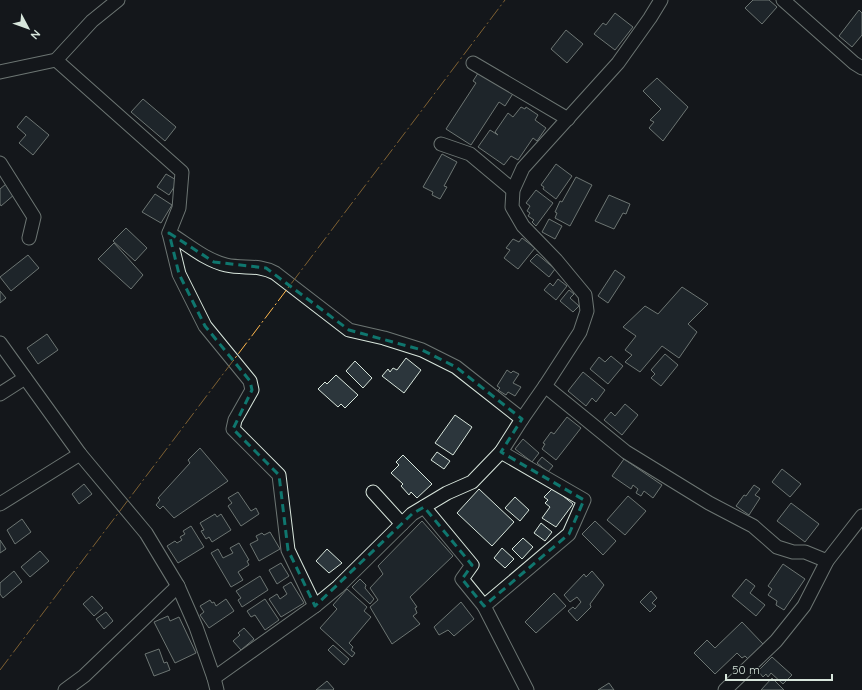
<svg xmlns="http://www.w3.org/2000/svg" width="862" height="690" font-family="Quicksand,sans-serif">
	<style>
		.building { fill: #2c363c; stroke: #d8e6dc }
		.lines { fill: none; stroke-linecap: round; stroke-linejoin: round }
		.street-casing { stroke: #d8e6dc; stroke-width: 15 }
		.street { stroke: #14181c; stroke-width: 13 }
		.power { stroke: #ffb74d; stroke-width: 1; stroke-dasharray: 14 3 2 3; stroke-linecap: butt }
		.marked { fill: none; stroke: #0f766e; stroke-width: 3; stroke-dasharray: 8 5; stroke-linejoin: round }
	</style>
	<rect width="100%" height="100%" fill="#14181c"/>
	<g class="building">
		<path d="M753,0H769L777,7L762,24L745,8Z"/>
		<path d="M859,10L862,13V35L852,47L839,36Z"/>
		<path d="M615,13L633,27L615,50L594,34L603,23L606,25Z"/>
		<path d="M566,30L583,44L567,63L551,49Z"/>
		<path d="M480,70L514,92L505,106L499,102L471,145L446,129L476,83L473,81Z"/>
		<path d="M657,78L688,107L663,141L649,128L654,122L650,120L661,109L643,91Z"/>
		<path d="M143,99L176,127L165,141L131,112Z"/>
		<path d="M521,107L525,109L526,107L538,115L535,120L546,128L537,141L533,138L518,160L511,156L504,165L478,147L490,130L498,135L495,132L508,113L513,117Z"/>
		<path d="M26,116L49,135L33,155L19,143L26,135L17,127Z"/>
		<path d="M442,154L457,162L444,186L447,187L440,199L432,195L433,192L423,187Z"/>
		<path d="M556,164L572,176L556,199L543,189L544,187L541,185Z"/>
		<path d="M166,174L178,181L169,195L157,187Z"/>
		<path d="M576,177L592,185L570,226L555,218L557,213L555,212L560,201L562,202Z"/>
		<path d="M6,184L15,194L1,206L0,204V189Z"/>
		<path d="M536,190L553,203L536,226L532,222L534,220L528,216L530,213L527,211L530,206L526,203Z"/>
		<path d="M155,194L172,205L161,223L142,212Z"/>
		<path d="M609,195L630,204L626,214L623,213L614,229L595,221Z"/>
		<path d="M549,219L562,226L555,239L542,232Z"/>
		<path d="M126,228L147,248L135,261L113,241Z"/>
		<path d="M522,238L535,248L518,269L504,258L510,250L506,248L513,239L519,242Z"/>
		<path d="M114,243L143,275L131,289L98,259Z"/>
		<path d="M537,254L555,269L549,277L530,261Z"/>
		<path d="M28,255L39,268L11,291L0,277Z"/>
		<path d="M615,270L625,277L608,303L598,296Z"/>
		<path d="M558,279L567,286L556,300L544,290L550,283L553,286Z"/>
		<path d="M682,287L708,304L688,324L697,332L679,358L662,346L640,372L625,362L632,355L625,350L636,336L623,327L645,306L658,314Z"/>
		<path d="M569,290L574,294L570,298L579,306L573,312L560,301Z"/>
		<path d="M0,291L6,298L0,303Z"/>
		<path d="M47,334L58,350L38,364L27,348Z"/>
		<path d="M665,354L678,365L661,386L651,378L655,374L651,370Z"/>
		<path d="M611,356L623,366L608,384L590,369L599,357L605,362Z"/>
		<path d="M406,358L421,370L404,393L382,376L388,369L390,372L393,368L397,370Z"/>
		<path d="M355,361L372,378L363,388L346,371Z"/>
		<path d="M507,370L511,373L513,371L519,374L513,383L521,387L515,396L508,392L506,395L498,390L500,388L497,386Z"/>
		<path d="M583,372L605,390L596,402L592,398L586,406L568,391Z"/>
		<path d="M336,375L358,395L345,408L341,404L338,407L318,389L325,382L327,384Z"/>
		<path d="M625,404L638,415L622,435L604,420L611,412L615,416Z"/>
		<path d="M455,415L472,427L453,455L435,443Z"/>
		<path d="M567,417L581,428L556,460L542,449L545,444L543,443L551,432L554,434Z"/>
		<path d="M523,439L539,453L532,462L515,449Z"/>
		<path d="M200,448L228,481L174,518L163,506L160,509L156,505L160,500L158,498L190,463L188,460Z"/>
		<path d="M437,452L450,461L444,469L431,460Z"/>
		<path d="M403,455L432,484L417,498L411,492L409,495L401,486L403,484L391,473L399,465L396,462Z"/>
		<path d="M542,457L553,466L548,472L537,463Z"/>
		<path d="M624,459L662,485L653,498L644,491L641,496L636,493L638,489L633,485L631,489L612,476Z"/>
		<path d="M782,469L801,484L790,497L772,482Z"/>
		<path d="M84,484L92,494L79,504L72,494Z"/>
		<path d="M754,485L760,489L755,495L760,498L749,515L736,506L744,495L746,496Z"/>
		<path d="M553,488L573,504L556,527L542,518L550,507L545,503L548,500L544,497Z"/>
		<path d="M479,489L514,522L492,546L457,513Z"/>
		<path d="M238,492L251,511L256,508L259,514L241,526L228,506L232,503L228,498Z"/>
		<path d="M628,496L646,511L625,535L607,520Z"/>
		<path d="M515,497L529,510L520,521L505,508Z"/>
		<path d="M791,503L819,524L805,542L777,521Z"/>
		<path d="M215,514L217,517L221,514L231,530L212,542L209,537L206,539L201,531L204,530L200,523Z"/>
		<path d="M22,519L31,532L15,544L7,530Z"/>
		<path d="M422,521L453,556L410,597L417,607L415,608L417,613L413,616L420,624L392,644L370,607L378,600L370,588L383,574L378,566Z"/>
		<path d="M595,521L616,541L603,555L582,534Z"/>
		<path d="M541,523L552,532L545,541L534,533Z"/>
		<path d="M191,526L204,547L178,563L167,546L175,541L177,543L182,540L180,537L185,534L183,531Z"/>
		<path d="M270,532L280,549L259,561L250,544L258,540L256,536L262,533L264,535Z"/>
		<path d="M523,538L533,547L522,559L512,549Z"/>
		<path d="M0,540L6,549L0,553Z"/>
		<path d="M239,543L249,560L247,561L249,565L238,572L243,580L231,587L211,553L218,549L223,558L233,553L230,548Z"/>
		<path d="M502,548L514,559L505,568L494,558Z"/>
		<path d="M327,549L342,563L329,573L316,561Z"/>
		<path d="M40,551L49,561L30,577L21,567Z"/>
		<path d="M281,563L289,576L277,584L269,570Z"/>
		<path d="M783,564L805,579L784,610L776,605L777,601L768,595L772,589L768,586Z"/>
		<path d="M14,571L22,582L3,598L0,594V583Z"/>
		<path d="M592,571L604,585L590,604L591,607L577,621L568,611L573,607L575,609L581,602L577,597L570,602L564,595L584,574L586,577Z"/>
		<path d="M260,576L268,590L242,607L238,600L241,598L236,591Z"/>
		<path d="M360,579L366,585L365,588L374,599L370,604L352,587Z"/>
		<path d="M746,579L755,586L750,593L765,605L756,616L732,596Z"/>
		<path d="M291,582L304,603L281,617L269,599L277,594L280,599L287,594L283,587Z"/>
		<path d="M347,589L367,607L364,611L371,617L349,643L353,647L351,650L355,653L352,657L320,628L337,609L333,605Z"/>
		<path d="M651,591L657,598L652,603L656,606L650,612L640,602Z"/>
		<path d="M554,593L566,606L536,633L525,622Z"/>
		<path d="M92,596L103,608L94,616L83,604Z"/>
		<path d="M226,599L234,611L209,628L200,615L204,612L200,606L210,600L212,603L214,602L216,606Z"/>
		<path d="M265,599L279,620L265,630L255,615L251,617L247,611Z"/>
		<path d="M461,602L474,619L454,636L448,630L439,635L434,627Z"/>
		<path d="M106,612L113,621L104,629L96,619Z"/>
		<path d="M168,616L170,621L179,617L196,653L175,663L154,622Z"/>
		<path d="M742,622L763,644L748,659L745,656L742,658L737,653L715,674L694,653L707,640L715,648Z"/>
		<path d="M244,628L254,639L241,650L233,641L240,635L238,633Z"/>
		<path d="M333,645L349,659L344,665L328,650Z"/>
		<path d="M159,649L164,663L167,662L170,670L154,676L145,654Z"/>
		<path d="M772,657L792,675L783,684L771,673L768,677L766,674L763,677L758,671Z"/>
		<path d="M772,678L784,690H761Z"/>
		<path d="M327,681L334,689L333,690H316Z"/>
		<path d="M609,683L614,690H598Z"/>
	</g>
	<g class="lines">
		<defs>
			<g id="street">
				<path d="M783,0L854,63L862,68"/>
				<path d="M56,60L182,172L179,208L169,233C187,244 205,260 226,265C244,269 258,264 275,273L349,330L384,338L422,350L456,367L522,419"/>
				<path d="M473,63L568,119"/>
				<path d="M0,72L56,60L92,21L118,0"/>
				<path d="M441,144L470,154L513,190"/>
				<path d="M0,163L34,217L29,238"/>
				<path d="M169,233L179,274L205,326L250,381L252,390L235,420L233,429L279,475L288,550L315,606"/>
				<path d="M0,343L80,454L146,533L178,586L196,627L214,678L217,690"/>
				<path d="M545,386L626,452L709,503L753,526L777,547L793,552H805L827,561"/>
				<path d="M0,394L25,378"/>
				<path d="M501,452L584,500L569,534L484,606L527,690"/>
				<path d="M373,492L402,524"/>
				<path d="M0,504L80,454"/>
				<path d="M424,507L472,565L462,579L484,606"/>
				<path d="M214,678L315,606L338,587L412,514L447,493L472,482L501,452L522,419L545,386L580,332L587,311L585,295L556,260L523,226L512,207L513,190L523,168L618,63L650,18L661,0"/>
				<path d="M65,690L84,676L178,586"/>
				<path d="M725,690L776,641L804,606L827,561L862,516"/>
			</g>
		</defs>
		<use href="#street" class="street-casing"/>
		<use href="#street" class="street"/>
		<path class="power" d="M0,670L505,0"/>
	</g>
	<path d="M0 0H862V690H0ZM169,233L214,262L266,268L349,330L422,350L456,367L522,419L501,452L584,500L569,534L484,606L462,579L472,565L424,507L412,514L315,606L288,550L279,475L233,429L252,390L250,381L205,326L179,274Z" fill="#14181c" fill-opacity=".55" fill-rule="evenodd"/>
	<path class="marked" d="M169,233L214,262L266,268L349,330L422,350L456,367L522,419L501,452L584,500L569,534L484,606L462,579L472,565L424,507L412,514L315,606L288,550L279,475L233,429L252,390L250,381L205,326L179,274Z"/>
	<g transform="translate(28 28) rotate(131)" stroke="#14181c" stroke-width="3" paint-order="stroke">
	<path d="M0-3L7 15L0 10L-7 15Z" fill="#d8e6dc"/>
	<text y="-6" font-size="11" font-weight="bold" text-anchor="middle" fill="#d8e6dc">N</text>
	</g>
	<path d="M726 674v6h106v-6" fill="none" stroke="#d8e6dc" stroke-width="2"/>
	<text x="732" y="674" font-size="12" fill="#d8e6dc" stroke="#14181c" stroke-width="3" paint-order="stroke">50 m</text>
</svg>
